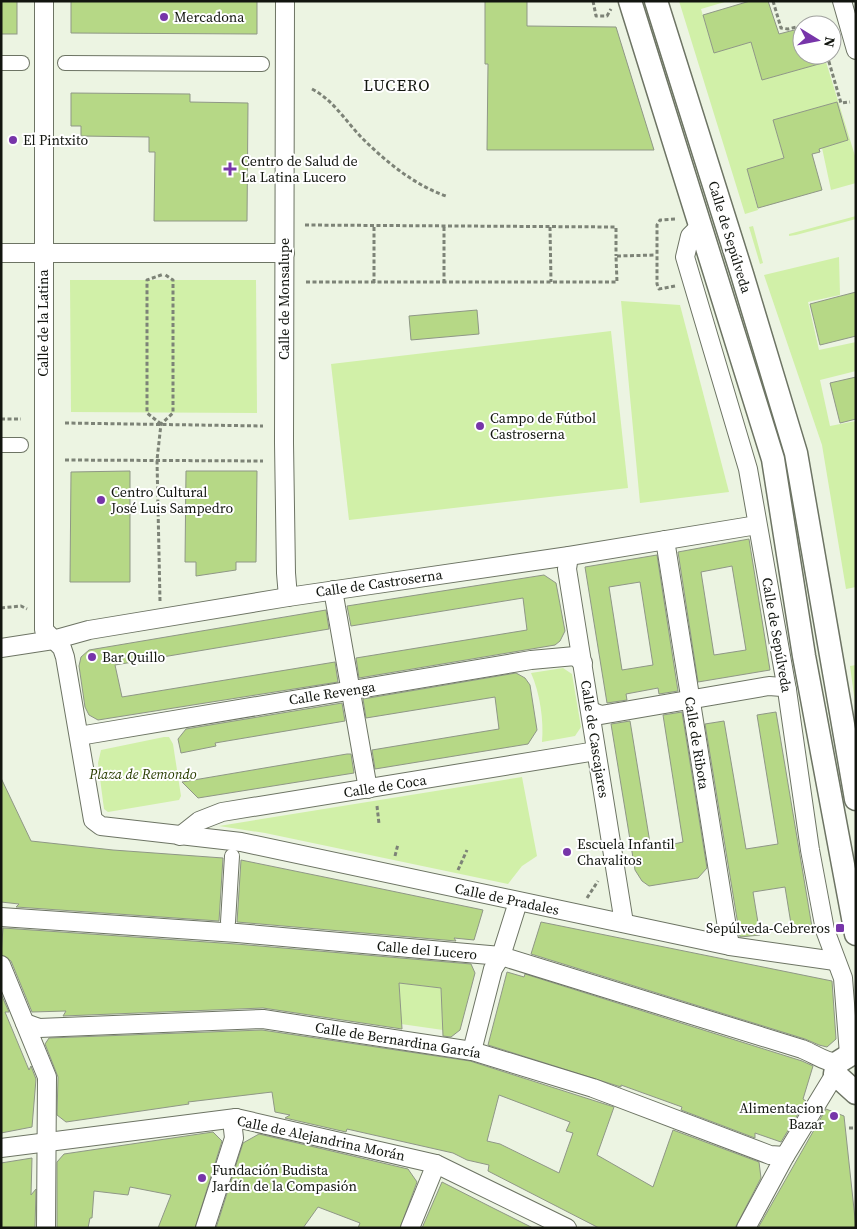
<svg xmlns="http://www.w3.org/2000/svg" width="857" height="1229" font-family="'Source Serif 4',serif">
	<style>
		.green { fill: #d1f0a8 }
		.building { fill: #b6d886; stroke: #8f9786; fill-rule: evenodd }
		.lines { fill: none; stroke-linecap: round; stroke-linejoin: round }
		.pedestrian-casing { stroke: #6d7464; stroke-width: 16 }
		.minor-casing { stroke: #6d7464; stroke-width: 20 }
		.tertiary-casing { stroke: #6d7464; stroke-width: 25 }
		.path { stroke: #7d8377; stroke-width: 3; stroke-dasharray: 4 2.5; stroke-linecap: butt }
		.pedestrian { stroke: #fff; stroke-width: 14 }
		.minor { stroke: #fff; stroke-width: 18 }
		.tertiary { stroke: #fff; stroke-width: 22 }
		.poi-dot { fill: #7735a9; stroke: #fff; stroke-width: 2 }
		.labels { text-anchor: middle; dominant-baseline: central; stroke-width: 4; stroke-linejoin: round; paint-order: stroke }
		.poi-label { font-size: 14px; fill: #12150f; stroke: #fff; text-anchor: start }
		.street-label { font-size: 14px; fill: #12150f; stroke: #fff }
		.park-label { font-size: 14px; font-style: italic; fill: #2a3e00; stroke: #fff }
		.quarter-label { font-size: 16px; letter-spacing: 1px; fill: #12150f; stroke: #fff }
	</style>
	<rect width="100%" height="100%" fill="#ecf4e2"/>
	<g class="green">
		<path d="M679,1H728L701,9L714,53L751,42L762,80L826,62L856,159V183L831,190L822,148L848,140L845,129L840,130L836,116L841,114L837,102L773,120L784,159L747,169L758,210L745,214Z"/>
		<path d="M856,216V219L796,235L789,236V234Z"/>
		<path d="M753,226L763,263L760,264L749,227Z"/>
		<path d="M839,257L840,295L808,302L819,350L856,342V371L820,380L830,426L856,421V587L846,589L822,445L764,275Z"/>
		<path d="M70,280H256L257,413L71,412Z"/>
		<path d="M621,301L680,305L729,492L640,503Z"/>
		<path d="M611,331L628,488L349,520L331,364Z"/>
		<path d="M856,665V710L850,666Z"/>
		<path d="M563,668L572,674L581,727L575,736L542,742C544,721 540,693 531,673Z"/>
		<path d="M164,737H169L173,744L181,796L179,800L108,812L104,809L98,763L101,750Z"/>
		<path d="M522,777L537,856L522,866L508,884L265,833L219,826Z"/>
		<path d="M399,983L441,988L443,1030L401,1024Z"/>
	</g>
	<g class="building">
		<rect x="1" y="1" width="16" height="33"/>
		<path d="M71,1H257V34L71,33Z"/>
		<path d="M485,1H527V26L616,27L654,150H487L488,64H485Z"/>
		<path d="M750,1H768L779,34L802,28V55H824L826,62L762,80L751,42L714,53L703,15Z"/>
		<path d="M71,93L190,94V102L248,103L247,221H154L155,152H149V137L81,136V126H71Z"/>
		<path d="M837,102L848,140L819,149L820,152L812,154L822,190L758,208L747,169L784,158L773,120Z"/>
		<path d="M856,292V336L820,345L810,304Z"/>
		<path d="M477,310L479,334L411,340L409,316Z"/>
		<path d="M856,377V419L840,423L830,383Z"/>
		<path d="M130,471V582H70L71,472Z"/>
		<path d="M186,471H257L256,562H236V570L196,576V562H185Z"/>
		<path d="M749,539L770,670L698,682L678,552ZM732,566L746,650L714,655L701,572Z"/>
		<path d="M657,555L678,691L659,694L658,688L626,694L627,700L607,703L585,567ZM640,582L653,665L622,670L609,587Z"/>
		<path d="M544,575L556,583L565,631L560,641L555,645L359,678L356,658L527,630L523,598L351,626L347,606Z"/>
		<path d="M326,610L329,629L115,665L122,697L335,662L338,682L98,720L89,715L85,707L79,666L81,657L89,650Z"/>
		<path d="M516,673L525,678L530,685L537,730L528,744L375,769L372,750L499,729L495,697L366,718L363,699Z"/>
		<path d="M342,703L345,721L215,743L216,746L181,753L178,739L186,729Z"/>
		<path d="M682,712L707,868L698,878L649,886L642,881L635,870L611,724L630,721L651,849L683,842L663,715Z"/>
		<path d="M776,712L812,927L792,930L785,887L753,892L760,935L740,937L705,724L724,721L746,849L778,844L757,715Z"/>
		<path d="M347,754H351L354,773L198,798L182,782Z"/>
		<path d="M1,778L31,841L113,850L223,858L219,921L16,907L19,904L1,902Z"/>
		<path d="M241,860L329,878L483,910L474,940L454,938L456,941L237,922Z"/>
		<path d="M541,922L832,981L836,1039L827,1047L819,1045L805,1039L531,954Z"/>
		<path d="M3,928L236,944L471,964L475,973L460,1030L451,1037L443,1036L441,988L399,983L402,1029L263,1008L63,1016L66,1011L32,1012L11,961L1,955Z"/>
		<path d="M507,972L524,977L525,974L802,1061L813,1066L803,1099L806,1101L781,1142L755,1133V1138L681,1110L682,1107L621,1085V1087L488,1045Z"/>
		<path d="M1,994L9,1012H5L29,1070L31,1066L36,1079L32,1127L1,1133Z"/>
		<path d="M262,1030L470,1061L614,1107L597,1155L653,1187L673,1130L759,1162L761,1178L735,1228H599L488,1171L489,1165L467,1160L453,1153L347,1129L346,1132L285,1118L290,1115L275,1112L272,1092L188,1102L189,1104L66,1122L57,1115L58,1077L45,1044L49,1038ZM499,1095L570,1122L566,1131L573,1133L559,1173L500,1144L487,1141Z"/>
		<path d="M826,1109L844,1116L856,1228H758Z"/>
		<path d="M213,1132L222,1141L195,1228H158L171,1195L130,1187L128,1195L94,1191L92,1218H90L88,1228H57V1162L64,1154Z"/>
		<path d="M259,1134L408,1169L417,1182L400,1228H358L360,1223L318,1207L303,1228H216L243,1143Z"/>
		<path d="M32,1158L31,1195L36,1189L35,1228H1V1163Z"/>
		<path d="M442,1182L491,1207L533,1228H422Z"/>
	</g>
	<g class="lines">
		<defs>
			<g id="pedestrian">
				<path d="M1,63H22"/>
				<path d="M65,63L262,64"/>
				<path d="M1,445H21"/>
				<path d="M228,922L232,856"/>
			</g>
			<g id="minor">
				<path d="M44,1V630L62,648L65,657L93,820L101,826L241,842L730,946L835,961"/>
				<path d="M285,1L284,443L286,573L288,597"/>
				<path d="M842,1L856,50"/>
				<path d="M701,225L690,236L685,257L748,469L787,690L810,850L825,930L843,978L849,1054"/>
				<path d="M1,253H285"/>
				<path d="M665,540L730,946"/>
				<path d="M569,556L567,569L624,923"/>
				<path d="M333,590L368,789"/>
				<path d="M1,648L53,640L89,630L288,597L569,556L757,525"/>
				<path d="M591,711L601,715L769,686L782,687L787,690"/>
				<path d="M79,736L531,660L575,656L583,663"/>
				<path d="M180,836L199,821L222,812L596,751"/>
				<path d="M1,917L237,933L501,956L802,1049C815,1054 824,1062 837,1063"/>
				<path d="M1,965L47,1077L46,1228"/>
				<path d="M25,1023L39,1028L263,1019L472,1051L593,1088L770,1155L785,1156"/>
				<path d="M472,1051L493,969L501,956L518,902"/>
				<path d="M1,1148L236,1118L436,1164L567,1228"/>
				<path d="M205,1228L234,1138L233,1129L236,1118"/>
				<path d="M410,1228L436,1164"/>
				<path d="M746,1228L785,1156L835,1074"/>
			</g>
			<g id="tertiary">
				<path d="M630,1L773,459L804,656L856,934"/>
				<path d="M656,1L742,274L796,453L856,799"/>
				<path d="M856,1051L837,1063L835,1074L856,1093"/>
			</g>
		</defs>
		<use href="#pedestrian" class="pedestrian-casing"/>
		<use href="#minor" class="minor-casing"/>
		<use href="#tertiary" class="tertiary-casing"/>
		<g class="path">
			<path d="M593,1L596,16H607L611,9"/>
			<path d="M773,1L781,28L788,29L827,20"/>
			<path d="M827,55L841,103L850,102"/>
			<path d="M312,89C333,100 345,120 361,137C385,161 414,185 446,196"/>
			<path d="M305,225L616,227V256"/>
			<path d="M550,227L551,282"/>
			<path d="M306,282H617L616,256L656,255"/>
			<path d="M374,283V226"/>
			<path d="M444,283V226"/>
			<path d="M675,286L659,289L657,284V225L660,220L677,219"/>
			<path d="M1,419H21"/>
			<path d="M65,423L263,426"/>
			<path d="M161,424L147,413V280L164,274"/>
			<path d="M65,460L263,461"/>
			<path d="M160,601L157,460L161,424L173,413V280L164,274"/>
			<path d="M1,608L21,606L27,609"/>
			<path d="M377,806L379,824"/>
			<path d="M395,856L398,844"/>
			<path d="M458,870L467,850"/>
			<path d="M587,898L598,881"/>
			<path d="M849,1128H856"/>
		</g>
		<use href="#pedestrian" class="pedestrian"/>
		<use href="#minor" class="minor"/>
		<use href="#tertiary" class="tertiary"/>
	</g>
	<g class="poi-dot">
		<circle cx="164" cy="17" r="5"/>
		<circle cx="13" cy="140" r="5"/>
		<path d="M227.5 161.5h5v5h5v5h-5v5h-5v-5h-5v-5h5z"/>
		<circle cx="480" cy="426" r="5"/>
		<circle cx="101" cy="500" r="5"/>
		<circle cx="92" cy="657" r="5"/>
		<circle cx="567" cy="852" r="5"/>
		<rect x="835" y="923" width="10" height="10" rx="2.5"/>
		<circle cx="834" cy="1116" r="5"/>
		<circle cx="202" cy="1178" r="5"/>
	</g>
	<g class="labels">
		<g class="poi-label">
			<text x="174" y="17">Mercadona</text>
			<text x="23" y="140">El Pintxito</text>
			<text x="241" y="161">Centro de Salud de<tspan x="241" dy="16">La Latina Lucero</tspan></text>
			<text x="490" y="418">Campo de Fútbol<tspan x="490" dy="16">Castroserna</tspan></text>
			<text x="111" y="492">Centro Cultural<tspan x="111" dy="16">José Luis Sampedro</tspan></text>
			<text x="102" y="657">Bar Quillo</text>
			<text x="577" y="844">Escuela Infantil<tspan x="577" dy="16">Chavalitos</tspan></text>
			<text x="830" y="928" text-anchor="end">Sepúlveda-Cebreros</text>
			<text x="824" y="1108" text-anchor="end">Alimentacion<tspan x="824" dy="16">Bazar</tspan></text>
			<text x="212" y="1170">Fundación Budista<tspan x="212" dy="16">Jardín de la Compasión</tspan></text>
		</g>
		<g class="street-label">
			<text transform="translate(730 237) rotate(73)">Calle de Sepúlveda</text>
			<text transform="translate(284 299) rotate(-90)">Calle de Monsalupe</text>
			<text transform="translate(43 323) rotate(-90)">Calle de la Latina</text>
			<text transform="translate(379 583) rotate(-8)">Calle de Castroserna</text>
			<text transform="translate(777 635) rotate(80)">Calle de Sepúlveda</text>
			<text transform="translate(332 693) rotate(-9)">Calle Revenga</text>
			<text transform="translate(595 739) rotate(81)">Calle de Cascajares</text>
			<text transform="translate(697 743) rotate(81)">Calle de Ribota</text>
			<text transform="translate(385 786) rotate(-9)">Calle de Coca</text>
			<text transform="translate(507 899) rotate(12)">Calle de Pradales</text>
			<text transform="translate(427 950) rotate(5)">Calle del Lucero</text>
			<text transform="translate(398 1040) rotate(9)">Calle de Bernardina García</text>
			<text transform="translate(321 1138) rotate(12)">Calle de Alejandrina Morán</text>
		</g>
		<g class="park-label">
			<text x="143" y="774">Plaza de Remondo</text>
		</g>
		<g class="quarter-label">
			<text x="397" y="85">LUCERO</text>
		</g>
	</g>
	<rect width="857" height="1229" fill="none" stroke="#12150f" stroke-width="5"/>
	<g transform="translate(817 40) rotate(100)"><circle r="24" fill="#ffffff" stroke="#a0a19f"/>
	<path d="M0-4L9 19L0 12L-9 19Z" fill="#7735a9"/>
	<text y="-8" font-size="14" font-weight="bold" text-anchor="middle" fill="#12150f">N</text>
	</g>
</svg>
